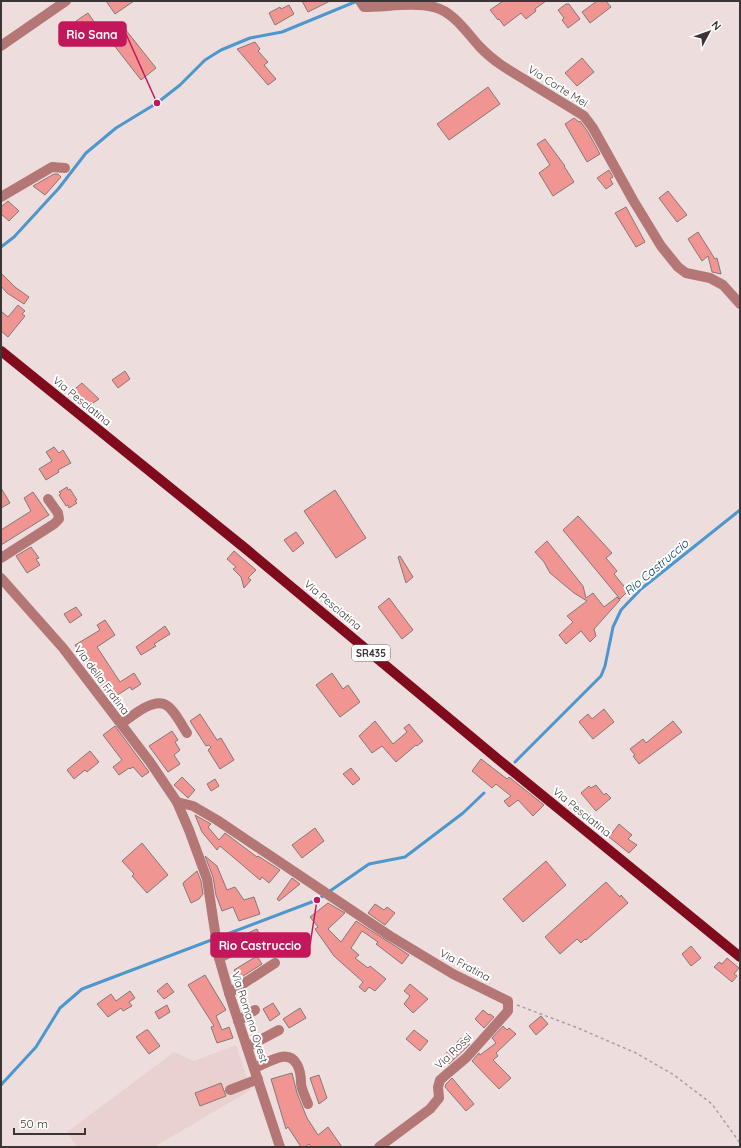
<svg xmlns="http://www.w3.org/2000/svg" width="741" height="1148" font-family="Quicksand,sans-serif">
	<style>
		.built { fill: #e9d1cf }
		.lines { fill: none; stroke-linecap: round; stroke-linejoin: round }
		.stream { stroke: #4c97ce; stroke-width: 3 }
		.building { fill: #f19592; stroke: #857877 }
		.path { stroke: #aa9e9e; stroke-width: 1.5; stroke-dasharray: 3 3; stroke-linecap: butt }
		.minor { stroke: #b47775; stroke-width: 10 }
		.major { stroke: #7f0b1c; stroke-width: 10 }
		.labels { text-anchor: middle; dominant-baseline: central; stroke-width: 4; stroke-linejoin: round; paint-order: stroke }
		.shield { fill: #fff; stroke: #767272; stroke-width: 1 }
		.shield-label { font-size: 10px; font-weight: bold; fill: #3b3535 }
		.street-label { font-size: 11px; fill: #3b3535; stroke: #fff }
		.water-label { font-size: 12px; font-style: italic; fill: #003d61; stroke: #fff }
		.leader { fill: none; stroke: #c2185b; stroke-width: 1.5 }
		.callout-dot { fill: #c2185b; stroke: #fff; stroke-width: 1.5 }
		.callout { fill: #c2185b; stroke: #c2185b; stroke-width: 1.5 }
		.callout-label { font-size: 12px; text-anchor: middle; font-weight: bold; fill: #fff }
	</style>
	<rect width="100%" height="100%" fill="#eddedd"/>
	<path class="built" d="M236,1045L251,1090L154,1147H77L67,1132L174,1052L194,1061Z"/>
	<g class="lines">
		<g class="stream">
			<path d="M1,247L14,237L59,188L86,153L116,128L157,103L180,85L205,60L221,50L250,38L282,32L357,1"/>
			<path d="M515,762L601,676L605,666L613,627L621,610L641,589L740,510"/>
			<path d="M1,1085L36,1047L60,1008L82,989L317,900L369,864L405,857L463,813L484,793"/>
		</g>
	</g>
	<g class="building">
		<path d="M106,1H134L115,14Z"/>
		<path d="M302,1H330L308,12Z"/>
		<path d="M503,1H546L535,9L536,11L526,19L521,13L504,26L499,19L498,20L490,10Z"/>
		<path d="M597,1H606L611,7L590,23L582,12Z"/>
		<path d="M566,4H569L580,19L568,28L562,20L564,18L558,10Z"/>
		<path d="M289,5L294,14L275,25L269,13L280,7L281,9Z"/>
		<path d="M88,13L101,32L88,40L76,21Z"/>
		<path d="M125,29L156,68L141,80L110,40Z"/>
		<path d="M255,42L260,49L258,51L268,62L264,65L276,79L268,85L237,49Z"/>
		<path d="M582,58L594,72L577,86L565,73Z"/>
		<path d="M488,87L500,104L449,140L437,124Z"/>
		<path d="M574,118L579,122L580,121L588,132L600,154L587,162L565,124Z"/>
		<path d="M545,139L565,166H564L574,182L553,196L539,173L550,165L537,144Z"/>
		<path d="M609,170L613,177L610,179L613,184L606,189L597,178Z"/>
		<path d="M54,174H58L61,177L45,195L33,186Z"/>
		<path d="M668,191L687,215L677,222L659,198Z"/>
		<path d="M8,201L19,211L9,221L1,214V207Z"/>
		<path d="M626,207L645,242L636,247L615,213Z"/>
		<path d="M698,232L715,259L717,258L721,274L712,272L708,256L702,261L688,239Z"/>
		<path d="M1,273L15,287L29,297L24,304L7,293L1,286Z"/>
		<path d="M18,305L25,311L22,314L25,316L8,337L1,331V311L8,317Z"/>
		<path d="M125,371L130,379L118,388L112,380Z"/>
		<path d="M82,383L99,399L87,407L70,393Z"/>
		<path d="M54,447L59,453L63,450L71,463L58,470L59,472L46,480L39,469L52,461L46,452Z"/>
		<path d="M67,487L68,490L70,489L77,500L75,501L77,503L69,508L68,505L66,506L59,495L61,494L59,492Z"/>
		<path d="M1,488L10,503L1,508Z"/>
		<path d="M335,490L366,538L336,558L304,511Z"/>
		<path d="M33,492L49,515L1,545V530L31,511L24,498Z"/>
		<path d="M578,516L612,553L606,558L617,571L614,574L628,591L620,599L563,530Z"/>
		<path d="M296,532L304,543L293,552L284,540Z"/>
		<path d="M547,541L583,586L586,598L593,593L604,607L617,597L620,600L594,629L596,636L590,642L581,631L566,644L559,635L573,622L567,616L587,601L574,593L550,573L544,562L535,552Z"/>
		<path d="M31,547L39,558L36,559L40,565L27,573L16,556Z"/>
		<path d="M234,551L256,570L248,578L251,580L244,588L241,577L233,569L236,567L227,559Z"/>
		<path d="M400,556L413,577L406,583L398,557Z"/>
		<path d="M389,598L413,630L402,639L378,607Z"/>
		<path d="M76,607L82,615L70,623L64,614Z"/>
		<path d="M105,620L115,635L97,647L120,682L134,673L141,684L132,690L130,687L111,699L75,645L100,630L97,625Z"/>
		<path d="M165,626L170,634L154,644L156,646L141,655L136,647Z"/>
		<path d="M332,673L343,689L348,685L360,702L340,717L316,685Z"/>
		<path d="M604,709L614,722L593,739L579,722L588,714L592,719Z"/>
		<path d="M200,714L217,740L221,738L234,760L220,769L208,750L211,747L209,745L206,746L190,721Z"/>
		<path d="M375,721L393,744L407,732L404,728L409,724L423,741L417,746L416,745L396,762L382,746L372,753L359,736Z"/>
		<path d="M673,721L682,732L639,764L633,756L635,755L630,749L643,739L646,743Z"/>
		<path d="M115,726L149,772L142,777L133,767L130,769L129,768L119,775L113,767L122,760L103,735Z"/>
		<path d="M172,731L178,740L175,742L180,750L174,755L180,764L168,772L149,746Z"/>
		<path d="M90,751L99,762L87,772L85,770L74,779L67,770Z"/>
		<path d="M481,759L507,779L509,777L544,805L533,816L518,800L509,807L504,801L511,796L496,784L492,788L472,771Z"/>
		<path d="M351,768L360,779L353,785L343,774Z"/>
		<path d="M182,777L195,790L188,798L174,785Z"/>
		<path d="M215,779L219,786L211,791L207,784Z"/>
		<path d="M596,785L604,795L606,793L611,798L596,811L581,793L589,786L591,788Z"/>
		<path d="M195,815L211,824L208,827L219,840L225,833L257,857L258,856L280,870L269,883L262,877L260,880L220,846L217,850L202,832Z"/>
		<path d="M619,824L632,835L628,839L637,845L629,853L609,837Z"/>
		<path d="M315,828L324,841L302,858L292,845Z"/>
		<path d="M142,843L168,875L147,893L132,876L134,874L122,861Z"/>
		<path d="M205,856L217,866L227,890L235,887L244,900L254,897L260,914L239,921L233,907L222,911L216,895L213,877Z"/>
		<path d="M546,861L566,885L523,922L503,899Z"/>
		<path d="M197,871L201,881L203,894L199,899L191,903L183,884L184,882Z"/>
		<path d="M292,878L300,884L279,901L277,899Z"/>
		<path d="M606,882L620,897L621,895L628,903L586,940L585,939L581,943L577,939L560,954L545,937Z"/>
		<path d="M328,903L345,913L328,929L341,942L356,921L409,955L402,964L376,944L378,942L362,931L351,948L359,955L355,958L368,968L370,966L386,979L375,991L369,987L365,992L359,987L363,982L334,956L315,929L318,927L310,917Z"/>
		<path d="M375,904L384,910L387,907L395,913L385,925L368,913Z"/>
		<path d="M257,929L261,938L252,942L248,933Z"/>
		<path d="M691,946L701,958L691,966L682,954Z"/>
		<path d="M257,956L262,964L240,978L234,970Z"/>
		<path d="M727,958L739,968L734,974L737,976L732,982L714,967L719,962L722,964Z"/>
		<path d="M205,975L226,1010L216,1016L222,1030L229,1027L233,1038L217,1043L211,1027L214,1026L188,985Z"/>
		<path d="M167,983L174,992L164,999L157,991Z"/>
		<path d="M410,984L428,999L413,1013L404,1004L410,996L404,991Z"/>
		<path d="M130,991L135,998L129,1002L132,1006L123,1011L121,1008L108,1017L97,1004L111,994L116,1001Z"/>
		<path d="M273,1003L280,1014L270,1021L263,1009Z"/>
		<path d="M167,1005L170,1012L159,1019L155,1012Z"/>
		<path d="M300,1008L306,1018L289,1028L283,1019Z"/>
		<path d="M483,1010L489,1015L490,1014L494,1017L484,1028L475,1019Z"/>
		<path d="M541,1016L548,1024L536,1035L529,1026Z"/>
		<path d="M503,1026L507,1030L509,1028L516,1034L496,1053L498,1056L493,1060L511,1078L499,1089L472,1061L479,1053L480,1055L496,1043L492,1038Z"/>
		<path d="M146,1030H148L160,1046L149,1054L136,1037Z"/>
		<path d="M414,1030L428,1041L420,1051L406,1039Z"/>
		<path d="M461,1038L470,1044L449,1064L443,1056L454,1046Z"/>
		<path d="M292,1073L297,1093L307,1118L318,1135L328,1127L342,1147H311L309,1144L305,1147H301L288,1127L286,1129L271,1079Z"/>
		<path d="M319,1075L327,1098L319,1104L310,1078Z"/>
		<path d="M452,1078L474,1104L466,1111L445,1087L446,1084Z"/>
		<path d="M221,1083L226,1096L200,1106L195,1093Z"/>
	</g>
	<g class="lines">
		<path class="path" d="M517,1005L578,1028L636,1053L674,1075L712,1104L740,1143"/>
		<g class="minor">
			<path d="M360,1L364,7C387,7 412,2 434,7C454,12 467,33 480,47C493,61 510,71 527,81C546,93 565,104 584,116L593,128L633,200L661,246L678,267L686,273L710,278L723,285L740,304"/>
			<path d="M1,46L66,1"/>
			<path d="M1,197L52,167L65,168"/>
			<path d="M1,558L54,524L59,519L58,513L48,499"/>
			<path d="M1,578L63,648L150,762L177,802L189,830L207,879L219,958L229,993L280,1147"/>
			<path d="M121,724C131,717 151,699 164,704C173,707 182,726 187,733"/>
			<path d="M177,802L193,806L217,820L390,936L453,974L508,1001V1011L467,1057L440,1080L438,1087L439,1098L430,1109L379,1147"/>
			<path d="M219,958L229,953L241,944"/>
			<path d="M229,993L275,963"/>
			<path d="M238,1021L255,1010"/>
			<path d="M247,1047L279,1030"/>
			<path d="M254,1068C263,1065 272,1059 281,1057C297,1054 301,1071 301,1083C301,1089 306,1098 308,1104"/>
			<path d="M230,1090L258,1079"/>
		</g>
		<path class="major" d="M1,351L246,549L499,760L740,957"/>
	</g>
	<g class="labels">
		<rect class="shield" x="352" y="645" width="38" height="16" rx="3"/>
		<g class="shield-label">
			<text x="371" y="653">SR435</text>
		</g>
		<g class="street-label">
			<text transform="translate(558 86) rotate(32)">Via Corte Mei</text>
			<text transform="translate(82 401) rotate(39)">Via Pesciatina</text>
			<text transform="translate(333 605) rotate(40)">Via Pesciatina</text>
			<text transform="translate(102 680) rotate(53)">Via della Fratina</text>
			<text transform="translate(582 812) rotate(39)">Via Pesciatina</text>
			<text transform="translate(465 965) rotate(28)">Via Fratina</text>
			<text transform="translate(250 1017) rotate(72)">Via Romana Ovest</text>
			<text transform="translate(453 1051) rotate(-44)">Via Rossi</text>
		</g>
		<g class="water-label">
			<text transform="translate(656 567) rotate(-40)">Rio Castruccio</text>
		</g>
	</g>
	<path class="leader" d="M157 103L126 34M317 900L310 945"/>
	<g class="callout-dot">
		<circle cx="157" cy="103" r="4"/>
		<circle cx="317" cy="900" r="4"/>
	</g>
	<g class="callout">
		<rect x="59" y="22" width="67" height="24" rx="4"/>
		<rect x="211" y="933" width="99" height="24" rx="4"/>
	</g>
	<g class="callout-label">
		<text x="92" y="39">Rio Sana</text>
		<text x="260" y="950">Rio Castruccio</text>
	</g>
	<rect width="741" height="1148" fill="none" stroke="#3b3535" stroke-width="4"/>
	<g transform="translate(709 32) rotate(49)" stroke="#ffffff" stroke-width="3" paint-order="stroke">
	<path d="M0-3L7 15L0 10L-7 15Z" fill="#3b3535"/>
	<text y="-6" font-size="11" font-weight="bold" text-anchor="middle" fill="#3b3535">N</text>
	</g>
	<path d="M14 1128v6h71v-6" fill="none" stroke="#3b3535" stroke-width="2"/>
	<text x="20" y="1128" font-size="12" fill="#3b3535" stroke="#ffffff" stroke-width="3" paint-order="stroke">50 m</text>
</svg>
